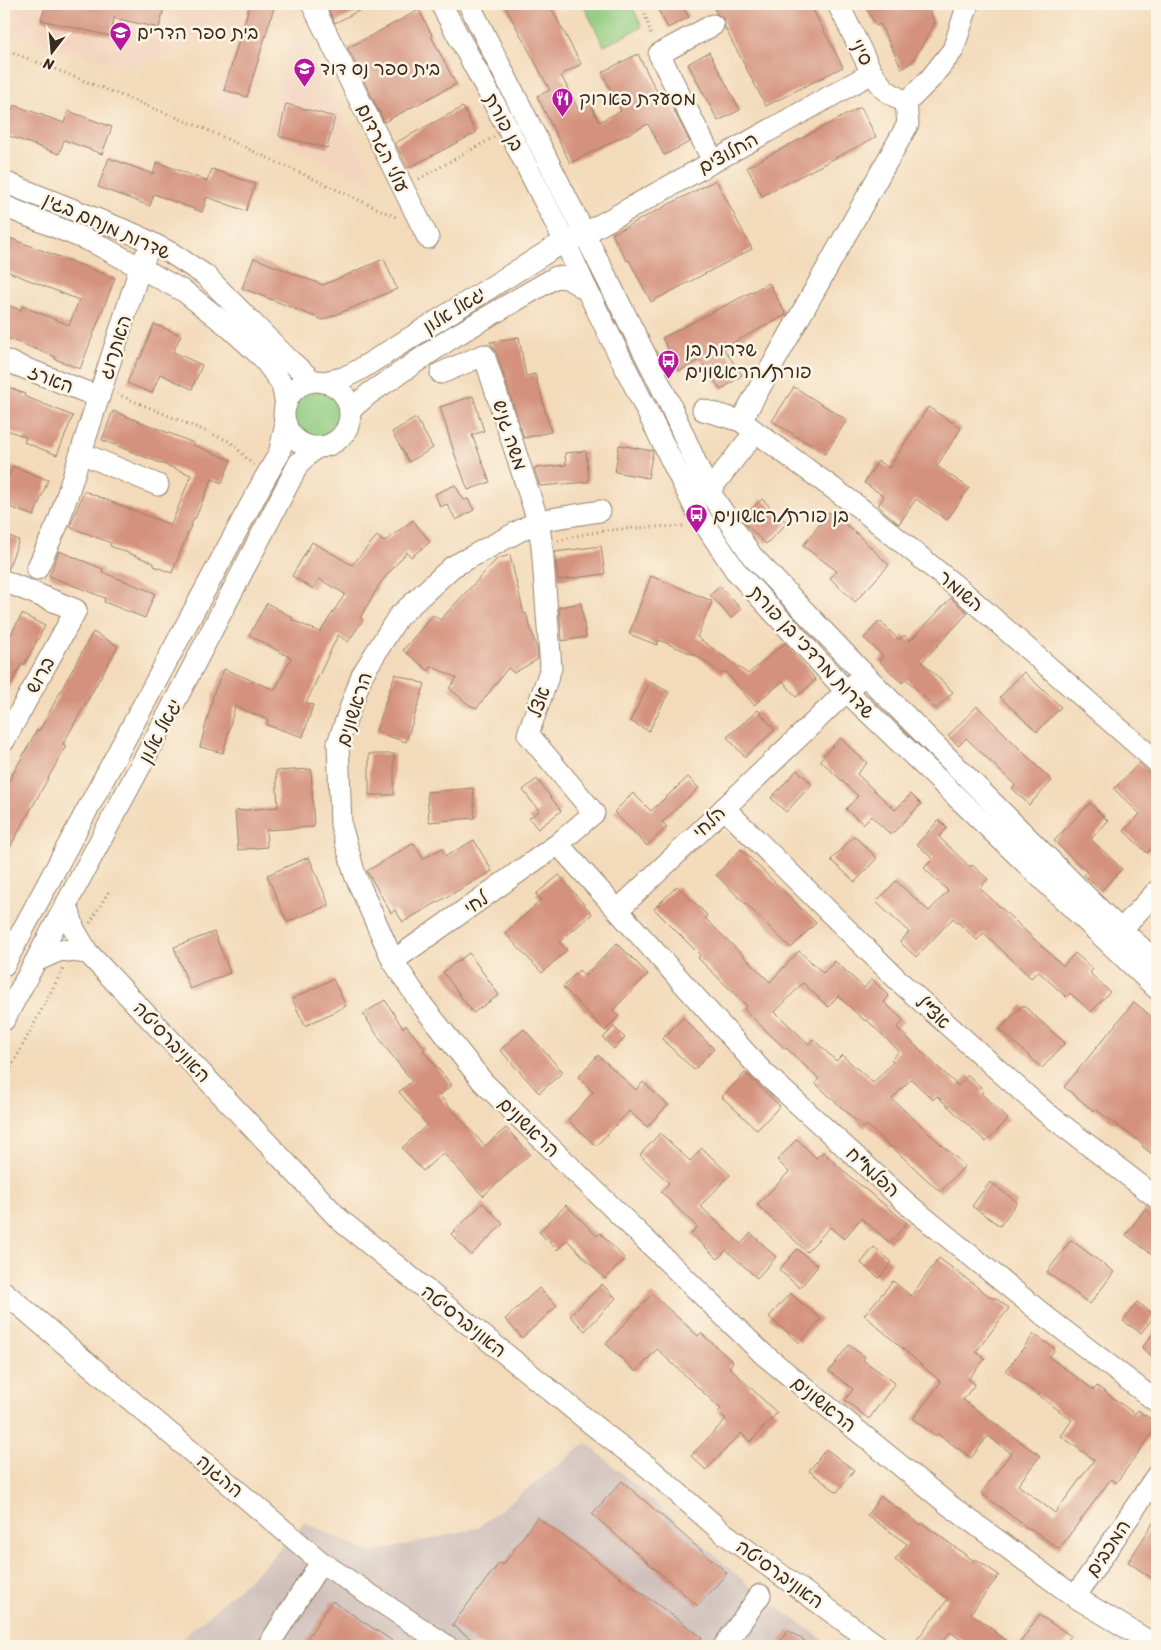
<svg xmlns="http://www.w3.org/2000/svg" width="1161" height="1650" font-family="Sriracha,'Playpen Sans Hebrew',sans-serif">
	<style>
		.built { fill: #f3d4bf }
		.industrial { fill: #cfc0bb }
		.green { fill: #90cc82; stroke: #667b50 }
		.building { fill: #d4927e; fill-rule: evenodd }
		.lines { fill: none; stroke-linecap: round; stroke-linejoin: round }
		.minor-casing { stroke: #97826c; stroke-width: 23 }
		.path { stroke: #97826c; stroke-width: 3; stroke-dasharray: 1 4; stroke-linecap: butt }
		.minor { stroke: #fff; stroke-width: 21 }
		.labels { text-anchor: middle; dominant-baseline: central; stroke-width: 5; stroke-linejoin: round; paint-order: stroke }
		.poi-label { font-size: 19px; fill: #3b2a1e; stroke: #fcf5e5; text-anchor: start }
		.street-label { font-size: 19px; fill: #3b2a1e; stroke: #fcf5e5 }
	</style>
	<rect width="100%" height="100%" fill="#fcf5e5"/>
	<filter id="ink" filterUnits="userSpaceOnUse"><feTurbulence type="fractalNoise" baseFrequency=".02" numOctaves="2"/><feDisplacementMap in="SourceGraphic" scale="10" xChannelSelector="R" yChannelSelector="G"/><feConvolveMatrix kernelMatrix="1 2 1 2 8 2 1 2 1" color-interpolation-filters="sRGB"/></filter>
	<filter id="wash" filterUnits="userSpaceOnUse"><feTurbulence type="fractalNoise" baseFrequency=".0096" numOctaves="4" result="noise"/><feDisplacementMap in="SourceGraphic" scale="20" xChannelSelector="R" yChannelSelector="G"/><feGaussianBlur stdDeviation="1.12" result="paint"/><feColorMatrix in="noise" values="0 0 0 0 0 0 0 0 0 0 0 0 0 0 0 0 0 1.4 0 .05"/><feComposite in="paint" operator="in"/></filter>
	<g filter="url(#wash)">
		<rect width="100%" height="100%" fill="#f3daba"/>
		<g class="built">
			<path d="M18,4H244L236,29L128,67L11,35Z"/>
			<path d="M247,4H281L245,119L214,109Z"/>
			<path d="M303,36L375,185L269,135L291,39Z"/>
		</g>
		<path class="industrial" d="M587,1443L760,1595L833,1646H174L266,1564L304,1522L371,1553L477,1528Z"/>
		<g class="green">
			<path d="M583,4H631L642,27L604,46Z"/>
			<circle cx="317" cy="414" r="26"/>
		</g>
		<g id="blocks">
			<g class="building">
				<path d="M46,4H165L159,28L114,18L110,36L41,20Z"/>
				<path d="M250,4H275L247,97L224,90Z"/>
				<path d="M326,4H372L335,23Z"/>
				<path d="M504,4H549L581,64L561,75L579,111L591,105L599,122L621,111L602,72L638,54L663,104L669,101L690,142L664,155L648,124L570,163L537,96L550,90Z"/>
				<path d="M655,4H681L689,17L668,28Z"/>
				<path d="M712,4H810L843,67L766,106L725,28L724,20L717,14Z"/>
				<path d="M864,4H926L935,23L913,61L902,69L880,24L876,26Z"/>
				<path d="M419,10L432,35L431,36L456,84L384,122L348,48Z"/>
				<path d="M709,52L740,110L718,121L688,64Z"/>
				<path d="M286,104L335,117L327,148L279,136Z"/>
				<path d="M14,105L64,123L68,111L112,127L102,154L64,140L59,154L4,134V114L10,116Z"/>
				<path d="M463,107L476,133L408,168L395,143Z"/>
				<path d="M861,107L876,137L762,196L747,167Z"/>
				<path d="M109,158L153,174L157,162L207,181L212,169L255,184L246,211L207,197L202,212L154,194L150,206L98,187Z"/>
				<path d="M716,180L752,249L651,302L629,260L627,261L612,234Z"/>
				<path d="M4,236L115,278L80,369L55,359L56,357L4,337V304L21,310L22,306L69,325L79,300L4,270Z"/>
				<path d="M254,258L323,285L384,259L397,289L323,320L242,288Z"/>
				<path d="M769,283L786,315L723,348L742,375L721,390L700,360L679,371L662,338Z"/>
				<path d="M154,324L181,335L173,352L202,365L192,389L160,374L152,393L127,383L138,358L140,359Z"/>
				<path d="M519,337L526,376L535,374L551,432L524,438L496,351L490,342Z"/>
				<path d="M4,385L25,394L24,396L73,416L57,455L24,442L26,437L4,429Z"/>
				<path d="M794,387L847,420L825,454L772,421Z"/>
				<path d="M473,396L484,431L472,435L490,482L468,490L455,455L440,407Z"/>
				<path d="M928,407L961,428L937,466L969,488L947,520L916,499L899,524L878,506L884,496L864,483L878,461L889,468Z"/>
				<path d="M113,411L194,443L193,445L231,460L222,483L212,479L195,519L194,518L172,573L154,566V563L110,546L111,543L70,527L84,491L171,525L191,475L102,440Z"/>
				<path d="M416,418L433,448L409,462L392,432Z"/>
				<path d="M619,445L653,451L648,478L615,472Z"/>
				<path d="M586,451L589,482L540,486L534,468L566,465L565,453Z"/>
				<path d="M13,466L48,480L34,516L4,505V488Z"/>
				<path d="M455,485L464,500L468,499L474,510L456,520L447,504L440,507L435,494Z"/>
				<path d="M762,499L787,523L766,544L748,527L742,519Z"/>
				<path d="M829,512L854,531L889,565L855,602L830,578L837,571L803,546Z"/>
				<path d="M413,520L430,542L411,557L407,552L381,582L360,618L363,620L348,642L338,635L306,703L313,705L303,737L267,725L268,720L235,706L223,753L200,747L213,697H212L224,669L275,690L291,658L249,635L267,603L293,618L292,620L320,632L345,594L319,579L313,589L292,576L312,542L352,565L377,536L384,542Z"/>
				<path d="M4,534L19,540L8,569H4Z"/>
				<path d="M601,546L605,574L558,580L555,552Z"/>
				<path d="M59,551L103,569L102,572L155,593L145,618L104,602L105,598L49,576Z"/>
				<path d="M510,555L524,614L526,613L537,649L538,659L514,673L508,668L477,708L469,705L449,688L457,678L431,666L429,671L403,650L433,615L440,620L497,559Z"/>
				<path d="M651,576L712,601L697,637L748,674L785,643L816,680L796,697L783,681L754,705L725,671L722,674L697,656L659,640L657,645L629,634Z"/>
				<path d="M720,586L741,609L731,618L710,595Z"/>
				<path d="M951,598L968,613L922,662L953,692L936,709L906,679L902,683L879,661L883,656L864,638L880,621L899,640L904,635L910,641Z"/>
				<path d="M581,603L586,637L562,641L559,607Z"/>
				<path d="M22,614L45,626L24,665L22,663L4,697V647Z"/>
				<path d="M93,632L118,646L63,744L66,746L4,858V790L37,730L39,731Z"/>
				<path d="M1024,672L1061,707L1037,732L1000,697Z"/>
				<path d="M395,674L425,684L406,742L376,732Z"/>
				<path d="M650,682L669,692L649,731L630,721Z"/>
				<path d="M977,706L1052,781L1029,805L1012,788L1015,785L966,738L959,746L948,736Z"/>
				<path d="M758,710L775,730L745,757L727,737Z"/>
				<path d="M840,738L867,763L857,774L895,810L911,794L921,804L891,835L871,816L863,824L846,809L858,796L820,760Z"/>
				<rect x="369" y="754" width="25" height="41"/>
				<path d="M1139,763L1157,780V842L1147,853L1124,831L1140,814L1114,789Z"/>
				<path d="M311,769L314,827L266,830L267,847L238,850L235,811L278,807L276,771Z"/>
				<path d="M797,770L812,784L786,812L771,798Z"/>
				<path d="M688,777L699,788L662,822L667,827L647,846L614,812L633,793L651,811Z"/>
				<path d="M537,779L561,811L538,829L529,818L539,811L523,790Z"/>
				<path d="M473,788L475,818L429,822L427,792Z"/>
				<path d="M1090,803L1108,821L1091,839L1122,869L1101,891L1084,875L1087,872L1054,841Z"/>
				<path d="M939,820L947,828L939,837L970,867L972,865L988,879L980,888L1063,966L1075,953L1093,969L1090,973L1110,992L1091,1012L1070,993L1066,997L1038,971L1031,978L984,933L977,940L953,918L916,957L900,942L909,932L876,902L896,881L929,911L948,891L924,868L933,859L917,844Z"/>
				<path d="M854,836L877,858L855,882L831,860Z"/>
				<path d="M474,840L492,871L403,922L395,910L391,913L367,871L414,843L423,859L442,848L446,856Z"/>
				<path d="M741,849L816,923L791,948L716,875Z"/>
				<path d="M309,857L329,905L287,922L267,875Z"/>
				<path d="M559,875L592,914L559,942L567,950L542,973L505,933L541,900L536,894Z"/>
				<path d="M677,886L707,915L705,918L770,982L799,951L823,973L835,961L864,988L872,979L889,996L884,1002L904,1021L897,1028L958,1086L968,1075L984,1090L981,1093L1008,1119L986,1142L937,1096L933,1100L911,1079L892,1099L965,1166L940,1192L891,1146L890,1147L867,1125L864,1128L815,1083L819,1079L786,1048L785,1049L744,1009L747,1006L698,958L700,955L654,909ZM803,983L828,1007L838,996L865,1021L867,1020L899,1051L891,1060L893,1062L873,1083L842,1055L836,1061L813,1039L809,1044L775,1012Z"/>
				<path d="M214,932L230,973L190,989L174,947Z"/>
				<path d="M617,943L648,974L613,1010L619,1016L605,1031L563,987L579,970L585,976Z"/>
				<path d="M469,953L499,995L473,1013L443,972Z"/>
				<path d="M333,979L346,1006L305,1026L292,999Z"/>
				<path d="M385,1000L403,1028L406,1025L425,1049L423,1051L452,1085L439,1095L485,1146L506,1128L530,1154L483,1196L443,1153L423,1171L402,1148L427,1125L399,1092L412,1081L386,1048L363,1014Z"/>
				<path d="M1134,1002L1157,1021V1158L1142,1146L1143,1144L1095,1109L1094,1111L1064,1087Z"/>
				<path d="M1023,1005L1065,1043L1042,1068L1000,1029Z"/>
				<path d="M683,1018L714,1049L694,1070L662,1039Z"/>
				<path d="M614,1027L625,1038L614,1049L603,1038Z"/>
				<path d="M524,1029L563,1072L539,1093L500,1050Z"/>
				<path d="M598,1055L636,1090L643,1082L668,1105L647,1127L629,1111L596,1146L568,1120L593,1092L578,1077Z"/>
				<path d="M745,1073L780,1106L757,1130L722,1097Z"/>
				<path d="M660,1133L690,1161L702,1148L730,1175L700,1206L741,1244L751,1233L776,1257L757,1278L726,1250L718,1259L691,1234L697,1227L661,1192L669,1183L640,1155Z"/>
				<path d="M797,1139L816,1158L823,1152L849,1176L907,1223L890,1243L861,1218L844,1239L830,1227L807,1252L757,1205L789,1172L777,1160Z"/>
				<path d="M990,1182L1017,1202L1000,1226L972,1206Z"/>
				<path d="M483,1203L503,1224L471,1255L451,1234Z"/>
				<path d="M566,1205L597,1236L600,1233L625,1259L605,1279L567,1240L557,1250L539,1232Z"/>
				<path d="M1145,1209L1157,1218V1258L1126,1235Z"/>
				<path d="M1071,1240L1114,1272L1090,1304L1047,1272Z"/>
				<path d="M874,1247L892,1262L879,1278L861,1263Z"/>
				<path d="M797,1249L818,1266L800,1288L779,1270Z"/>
				<path d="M939,1258L993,1299L994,1297L1009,1308L976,1352L985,1359L968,1379L975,1384L963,1400L1040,1456L1018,1485L1055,1513L1094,1460L1061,1436L1072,1420L1006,1371L1034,1334L1055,1349L1049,1357L1094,1390L1097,1386L1135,1414L1138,1410L1157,1424V1427L1116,1483L1111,1479L1059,1549L1030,1528L1029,1529L981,1493L1011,1453L988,1436L971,1458L938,1434L936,1436L913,1419L941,1382L864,1315L893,1281L911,1296Z"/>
				<path d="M602,1284L616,1298L585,1331L570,1316Z"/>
				<path d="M539,1288L557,1306L522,1338L505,1319Z"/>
				<path d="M790,1293L821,1319L800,1343L769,1317Z"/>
				<path d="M652,1294L698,1336L701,1333L733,1362L729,1367L777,1413L750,1442L741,1433L706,1470L691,1456L726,1419L718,1412L721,1409L657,1349L636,1372L606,1344Z"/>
				<path d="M1137,1302L1155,1315L1141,1333L1123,1321Z"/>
				<path d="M1157,1328V1360L1142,1348Z"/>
				<path d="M849,1345L865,1357L863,1360L895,1383L869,1419L845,1400L853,1389L829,1371Z"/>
				<path d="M826,1449L854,1470L837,1492L809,1471Z"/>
				<path d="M622,1481L727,1573L698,1606L592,1514Z"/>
				<path d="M881,1496L921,1525L922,1523L974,1561L976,1559L999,1575L971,1613L995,1631L994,1632L1015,1646H970L950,1632L939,1646H912L948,1599L895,1560L907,1544L867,1515Z"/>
				<path d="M537,1517L702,1637L696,1646H481L452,1625L499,1563L503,1565Z"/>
				<path d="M1157,1517V1582L1128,1562Z"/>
				<path d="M332,1601L400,1646H302Z"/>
				<path d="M1039,1615L1071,1636L1064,1646H1018Z"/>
				<path d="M788,1630L812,1646H777Z"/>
			</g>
		</g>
	</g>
	<g filter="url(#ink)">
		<use href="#blocks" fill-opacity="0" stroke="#97826c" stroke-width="1"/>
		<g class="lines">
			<defs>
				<g id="minor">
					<path d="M312,4L428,238"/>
					<path d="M441,4L508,129L565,242L587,290L698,514L735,570L846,691L1157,989"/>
					<path d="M469,4L668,400L707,488L752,556L864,674L1106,916L1157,962"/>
					<path d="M838,4L872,73L885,90L906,103L930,79L953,50L968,4"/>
					<path d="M713,25L659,54L713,161"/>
					<path d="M4,182L136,235L171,253L205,275L288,359L313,381"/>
					<path d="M4,206L95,243L185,292L228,326L263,358L282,384L286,405"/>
					<path d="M4,360L99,397"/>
					<circle cx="317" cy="414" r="33"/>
					<path d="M323,382L343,378L359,370L555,247L584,234L872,73"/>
					<path d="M350,410L370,393L453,337L556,277L567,278L587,290"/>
					<path d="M703,410L741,421L860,508L963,592L1157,762"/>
					<path d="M741,421L908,124L906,103"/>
					<path d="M81,453L158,485"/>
					<path d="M709,491L755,432"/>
					<path d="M600,511L538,521L452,567L398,617L362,675L338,743L341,825L355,875L393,961L422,1005L483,1082L763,1354L949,1505L1075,1597L1157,1646"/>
					<path d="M37,569L59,521L140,268L146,255"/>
					<path d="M4,581L76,610L4,741"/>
					<path d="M724,808L902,984L1044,1111L1157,1198"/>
					<path d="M558,844L761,1070L911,1207L1045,1316L1157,1402"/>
					<path d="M67,904L74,929L88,953L340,1220L603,1433L648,1467L721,1531L878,1646"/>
					<path d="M618,910L856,682"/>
					<path d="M1121,930L1157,891"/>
					<path d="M36,961L61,950L88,953"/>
					<path d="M393,961L558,844L594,813L528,734L551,668L542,546L538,521L484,355L441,373"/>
					<path d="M4,965L265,478L279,454L286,424"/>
					<path d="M4,1020L171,709L299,463L314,449L320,447"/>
					<path d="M4,1292L321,1562L447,1646"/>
					<path d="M1075,1597L1157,1475"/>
					<path d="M268,1646L321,1562"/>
					<path d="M724,1646L760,1595"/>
				</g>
			</defs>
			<use href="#minor" class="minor-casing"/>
			<g class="path">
				<path d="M642,4L652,37"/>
				<path d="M4,49L203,128L398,218"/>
				<path d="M419,179L494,137"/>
				<path d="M117,394L231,442L253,465"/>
				<path d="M558,541C599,528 642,527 685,526"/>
				<path d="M90,923L109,891"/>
				<path d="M4,1081L63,969"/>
			</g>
			<use href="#minor" class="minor"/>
		</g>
	</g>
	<defs>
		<symbol id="school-pin" viewBox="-11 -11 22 30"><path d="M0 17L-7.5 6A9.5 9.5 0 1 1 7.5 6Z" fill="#b5179e" stroke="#fcf5e5"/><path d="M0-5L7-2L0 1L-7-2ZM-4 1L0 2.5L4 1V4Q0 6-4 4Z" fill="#fff"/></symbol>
		<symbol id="restaurant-pin" viewBox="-11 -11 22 30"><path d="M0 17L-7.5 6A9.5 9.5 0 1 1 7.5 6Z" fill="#b5179e" stroke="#fcf5e5"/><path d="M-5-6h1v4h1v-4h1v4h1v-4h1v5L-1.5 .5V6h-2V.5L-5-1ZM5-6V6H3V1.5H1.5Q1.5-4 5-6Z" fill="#fff"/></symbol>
		<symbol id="bus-pin" viewBox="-11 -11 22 30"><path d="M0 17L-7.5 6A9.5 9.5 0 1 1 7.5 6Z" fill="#b5179e" stroke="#fcf5e5"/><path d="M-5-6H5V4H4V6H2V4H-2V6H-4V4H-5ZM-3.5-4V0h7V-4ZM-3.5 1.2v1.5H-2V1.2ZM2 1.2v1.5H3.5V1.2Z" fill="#fff"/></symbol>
	</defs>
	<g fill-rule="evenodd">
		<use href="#school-pin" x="108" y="20" width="25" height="34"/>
		<use href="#school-pin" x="292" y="56" width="25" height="34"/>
		<use href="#restaurant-pin" x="550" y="86" width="25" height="34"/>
		<use href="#bus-pin" x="656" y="348" width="25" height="34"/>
		<use href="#bus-pin" x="684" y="502" width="25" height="34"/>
	</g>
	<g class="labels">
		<g class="poi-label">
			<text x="137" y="32">בית ספר הדרים</text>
			<text x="320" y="68">בית ספר נס דוד</text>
			<text x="579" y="98">מסעדת פארוק</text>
			<text x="685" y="349">שדרות בן<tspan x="685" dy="22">פורת/הראשונים</tspan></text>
			<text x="713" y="515">בן פורת/ראשונים</text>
		</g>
		<g class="street-label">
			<text transform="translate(862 52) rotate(64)">סיני</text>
			<text transform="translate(504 122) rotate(62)">בן פורת</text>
			<text transform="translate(383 148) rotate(64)">עולי הגרדום</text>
			<text transform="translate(728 153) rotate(-29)">החלוצים</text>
			<text transform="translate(107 226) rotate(24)">שדרות מנחם בגין</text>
			<text transform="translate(454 310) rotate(-32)">יגאל אלון</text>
			<text transform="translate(115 347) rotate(-72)">האתרוג</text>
			<text transform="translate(51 379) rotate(21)">הארז</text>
			<text transform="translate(510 435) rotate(72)">משה גניש</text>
			<text transform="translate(961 591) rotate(40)">השומר</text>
			<text transform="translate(812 652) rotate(47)">שדרות מרדכי בן פורת</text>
			<text transform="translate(40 675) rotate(-61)">ברוש</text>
			<text transform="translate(539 702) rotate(-71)">אצל</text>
			<text transform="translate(354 709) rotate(-72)">הראשונים</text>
			<text transform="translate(160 731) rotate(-62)">יגאל אלון</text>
			<text transform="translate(709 822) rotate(-44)">הלחי</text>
			<text transform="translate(476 903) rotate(-35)">לחי</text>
			<text transform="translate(933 1012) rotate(42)">אצ"ל</text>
			<text transform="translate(172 1042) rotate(47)">האוניברסיטה</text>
			<text transform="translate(529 1127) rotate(44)">הראשונים</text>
			<text transform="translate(873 1172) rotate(42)">הפלמ"ח</text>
			<text transform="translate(464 1321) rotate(39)">האוניברסיטה</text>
			<text transform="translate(824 1404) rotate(39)">הראשונים</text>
			<text transform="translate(220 1476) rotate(41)">ההגנה</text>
			<text transform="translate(1108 1548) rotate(-56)">המכבים</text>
			<text transform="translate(780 1574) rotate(36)">האוניברסיטה</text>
		</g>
	</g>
	<rect width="1161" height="1650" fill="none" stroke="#fcf5e5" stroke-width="20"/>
	<g transform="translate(52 52) rotate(196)" stroke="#fcf5e5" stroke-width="4" paint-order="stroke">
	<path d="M0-4L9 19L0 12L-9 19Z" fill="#3b2a1e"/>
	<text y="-8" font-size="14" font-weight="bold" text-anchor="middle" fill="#3b2a1e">N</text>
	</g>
</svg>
